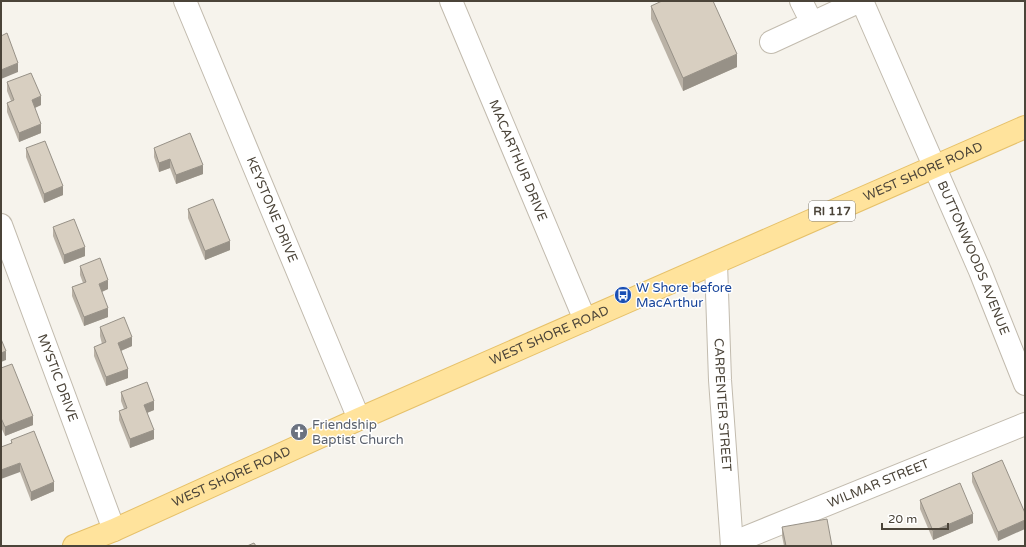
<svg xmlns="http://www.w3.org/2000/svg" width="1026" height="547" font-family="'Varela Round',sans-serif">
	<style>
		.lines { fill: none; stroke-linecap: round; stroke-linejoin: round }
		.minor-casing { stroke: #c2bbae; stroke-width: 24 }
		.major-casing { stroke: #e6c16a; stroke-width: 24 }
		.minor { stroke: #fff; stroke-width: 22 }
		.major { stroke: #ffe39c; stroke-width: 22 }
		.wall { fill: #bab2a6 }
		.shaded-wall { fill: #979187 }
		.building { fill: #d8cfc1; stroke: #979187 }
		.labels { text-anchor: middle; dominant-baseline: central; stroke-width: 3; stroke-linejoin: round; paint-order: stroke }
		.shield { fill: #fff; stroke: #817c74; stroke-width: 1 }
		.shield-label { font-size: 12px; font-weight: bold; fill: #4b4439 }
		.street-label { font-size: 13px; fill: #4b4439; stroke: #fff }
		.transit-label { font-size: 13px; fill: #164399; stroke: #fff; text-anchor: start }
		.worship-label { font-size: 13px; fill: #5b616d; stroke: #fff; text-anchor: start }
	</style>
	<rect width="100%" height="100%" fill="#f6f3ec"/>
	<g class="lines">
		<defs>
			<g id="minor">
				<path id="s1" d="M185,1L359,419"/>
				<path id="s2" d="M451,1L585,320"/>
				<path d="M801,1L812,23"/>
				<path id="s3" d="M862,1L980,271L1025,384"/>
				<path d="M771,42L860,1"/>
				<path id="s4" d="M1,225L114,530"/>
				<path id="s5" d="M716,263L720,380L732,546"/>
				<path id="s6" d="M732,543L1025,424"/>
			</g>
			<g id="major">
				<path id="s7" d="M74,546L114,530L359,419L1025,127"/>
			</g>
		</defs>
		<use href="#minor" class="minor-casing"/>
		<use href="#major" class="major-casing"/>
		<use href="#minor" class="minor"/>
		<use href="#major" class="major"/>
	</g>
	<g class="wall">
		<path d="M651,6L737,67L683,91L651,19Z"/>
		<path d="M7,82L41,105L35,108L41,133L19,142L7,112V103L11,101L7,91Z"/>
		<path d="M26,148L63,195L44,203L26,157Z"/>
		<path d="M154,148L203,174L176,184L170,168L159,172L154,157Z"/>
		<path d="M188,209L230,250L205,260L188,218Z"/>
		<path d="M53,227L85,256L64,264L53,236Z"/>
		<path d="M80,266L108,289L102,292L108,317L84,326L72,296V287L83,283L80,275Z"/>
		<path d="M100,327L132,346L121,351L128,378L106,386L94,356V347L102,344L100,336Z"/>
		<path d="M1,368L33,425L5,436L1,427Z"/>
		<path d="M121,392L154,410L147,413L154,439L130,448L119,420V411L124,409L121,401Z"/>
		<path d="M11,440L54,491L31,501L20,472L11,443Z"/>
		<path d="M1002,460L998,541L972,482V473Z"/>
		<path d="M920,500L973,523L933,540L920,509Z"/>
		<path d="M782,527L832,546H784L782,536Z"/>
	</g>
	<g class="shaded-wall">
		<path d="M737,54V67L683,91V78Z"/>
		<path d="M18,63V72L1,79V70Z"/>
		<path d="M41,96V105L32,109V100Z"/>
		<path d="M41,124V133L19,142V133Z"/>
		<path d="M170,159V168L159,172V163Z"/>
		<path d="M203,165V174L176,184V175Z"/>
		<path d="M63,186V195L44,203V194Z"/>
		<path d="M230,241V250L205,260V251Z"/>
		<path d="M85,247V256L64,264V255Z"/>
		<path d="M108,280V289L99,293V284Z"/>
		<path d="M108,308V317L84,326V317Z"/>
		<path d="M132,337V346L118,352V343Z"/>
		<path d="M6,351V360L1,362V353Z"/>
		<path d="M128,369V378L106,386V377Z"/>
		<path d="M154,401V410L144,414V405Z"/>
		<path d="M33,416V425L5,436V427Z"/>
		<path d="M154,430V439L130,448V439Z"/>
		<path d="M20,463V472L1,479V470Z"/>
		<path d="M54,482V491L31,501V492Z"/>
		<path d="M973,514V523L933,540V531Z"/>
		<path d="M1025,520V529L998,541V532Z"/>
	</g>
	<g class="building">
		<path d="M662,1H713L737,54L683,78L651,6Z"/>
		<path d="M7,33L18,63L1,70V36Z"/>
		<path d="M31,73L41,96L32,100L41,124L19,133L7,103L14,100L7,82Z"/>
		<path d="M190,133L203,165L176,175L170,159L159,163L154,148Z"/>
		<path d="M45,141L63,186L44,194L26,148Z"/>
		<path d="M213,199L230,241L205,251L188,209Z"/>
		<path d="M74,219L85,247L64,255L53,227Z"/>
		<path d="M100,258L108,280L99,284L108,308L84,317L72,287L86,282L80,266Z"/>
		<path d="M124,317L132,337L118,343L128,369L106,377L94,347L106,342L100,327Z"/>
		<path d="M1,339L6,351L1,353Z"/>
		<path d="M12,364L33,416L5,427L1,418V368Z"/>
		<path d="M147,382L154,401L144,405L154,430L130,439L119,411L127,408L121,392Z"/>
		<path d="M34,431L54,482L31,492L20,463L1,470V447L12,443L11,440Z"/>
		<path d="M1002,460L1025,513V520L998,532L972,473Z"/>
		<path d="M960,483L973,514L933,531L920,500Z"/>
		<path d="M827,519L832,546H786L782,527Z"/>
		<path d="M254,543L256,546H247Z"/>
	</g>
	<defs>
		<symbol id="bus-disc" viewBox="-11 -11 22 22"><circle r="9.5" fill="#1a4fb4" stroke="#fff"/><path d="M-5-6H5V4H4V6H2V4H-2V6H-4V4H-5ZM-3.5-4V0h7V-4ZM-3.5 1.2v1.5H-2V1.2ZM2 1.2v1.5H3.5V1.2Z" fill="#fff"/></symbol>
		<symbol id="church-disc" viewBox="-11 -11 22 22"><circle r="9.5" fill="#6b7280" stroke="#fff"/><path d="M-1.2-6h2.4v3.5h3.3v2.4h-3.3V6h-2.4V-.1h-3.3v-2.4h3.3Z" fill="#fff"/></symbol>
	</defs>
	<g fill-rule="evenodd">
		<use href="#bus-disc" x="613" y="285" width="20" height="20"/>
		<use href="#church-disc" x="289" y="422" width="20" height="20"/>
	</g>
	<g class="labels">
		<rect class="shield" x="809" y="201" width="46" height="20" rx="3"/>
		<g class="shield-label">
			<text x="832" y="211">RI 117</text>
		</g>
		<g class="street-label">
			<text stroke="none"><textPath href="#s2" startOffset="173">MACARTHUR DRIVE</textPath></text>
			<text stroke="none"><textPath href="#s7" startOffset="928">WEST SHORE ROAD</textPath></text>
			<text stroke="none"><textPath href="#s1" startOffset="226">KEYSTONE DRIVE</textPath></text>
			<text stroke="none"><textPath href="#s3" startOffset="280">BUTTONWOODS AVENUE</textPath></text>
			<text stroke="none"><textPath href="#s7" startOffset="520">WEST SHORE ROAD</textPath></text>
			<text stroke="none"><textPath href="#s4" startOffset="163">MYSTIC DRIVE</textPath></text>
			<text stroke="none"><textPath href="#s5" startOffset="142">CARPENTER STREET</textPath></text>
			<text stroke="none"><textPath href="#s7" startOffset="172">WEST SHORE ROAD</textPath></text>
			<text stroke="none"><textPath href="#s6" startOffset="158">WILMAR STREET</textPath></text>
		</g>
		<g class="transit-label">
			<text x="636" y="288">W Shore before<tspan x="636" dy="15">MacArthur</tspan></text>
		</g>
		<g class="worship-label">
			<text x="312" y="425">Friendship<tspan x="312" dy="15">Baptist Church</tspan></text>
		</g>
	</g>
	<rect width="1026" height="547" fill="none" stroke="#4b4439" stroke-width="4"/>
	<path d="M882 523v6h66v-6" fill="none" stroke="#4b4439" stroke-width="2"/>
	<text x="888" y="523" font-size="12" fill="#4b4439" stroke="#ffffff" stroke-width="3" paint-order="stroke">20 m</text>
</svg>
